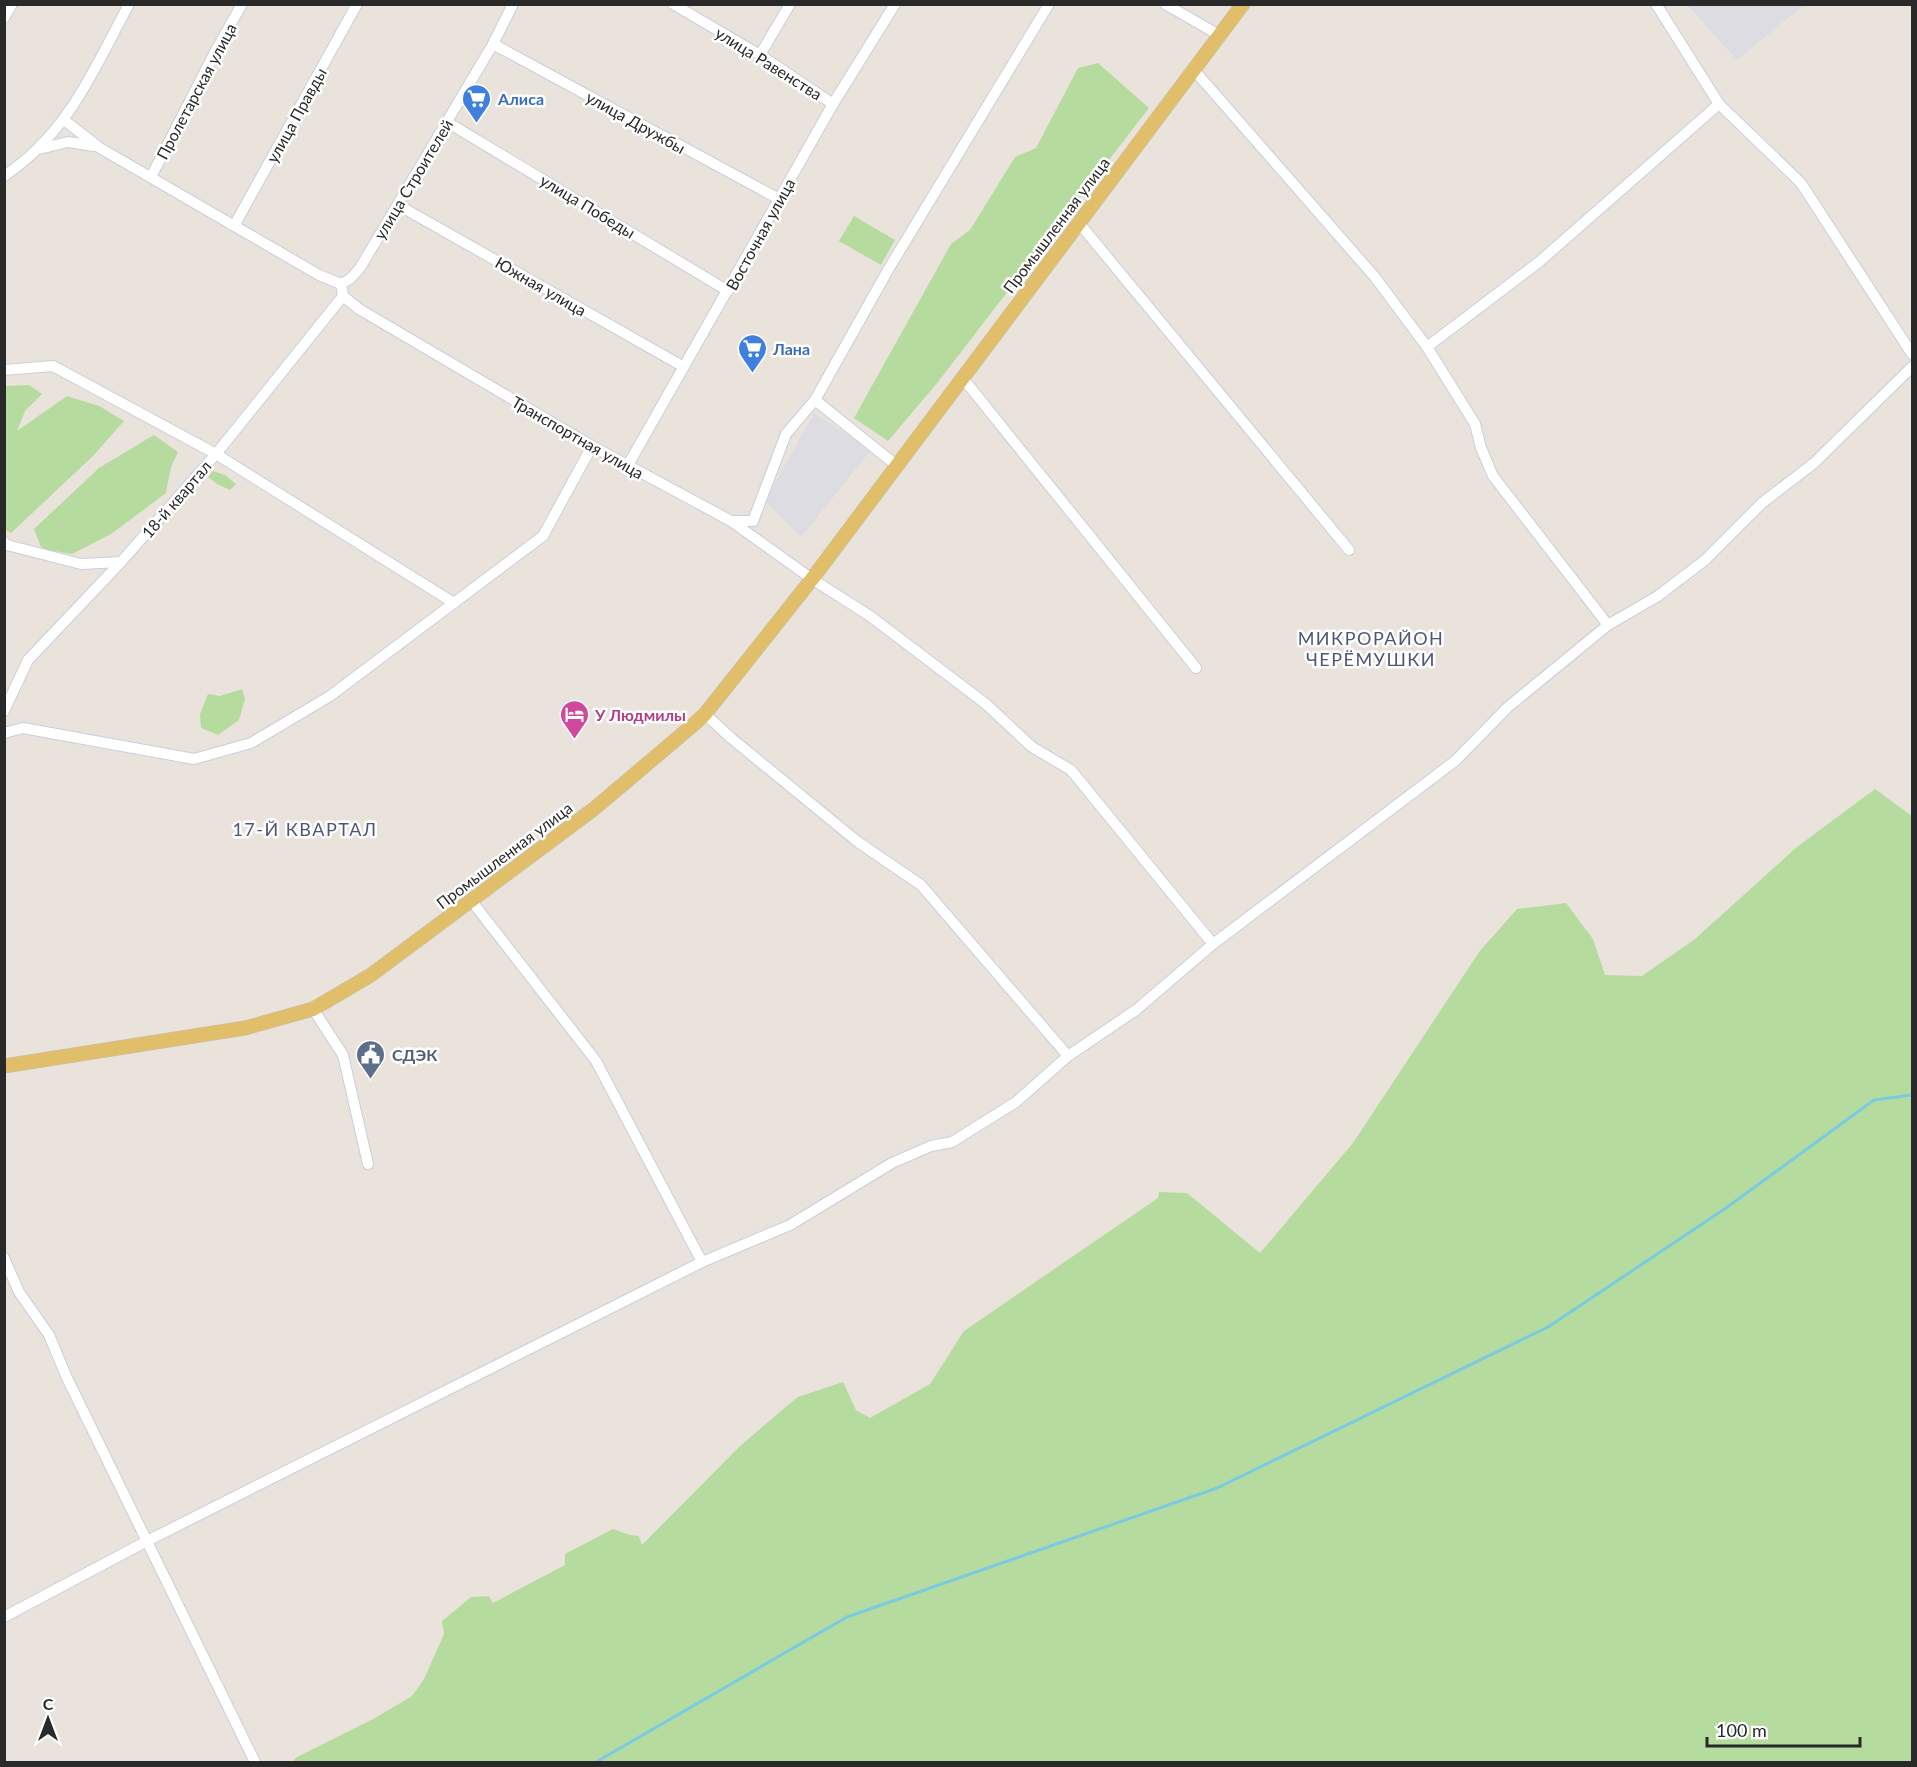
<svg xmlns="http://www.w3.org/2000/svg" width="1917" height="1767" font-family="Lato,sans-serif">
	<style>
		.industrial { fill: #dedce3 }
		.green { fill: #b6db9e }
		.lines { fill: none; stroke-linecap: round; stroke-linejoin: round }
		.stream { stroke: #7acbe1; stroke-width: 3 }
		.minor-casing { stroke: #cbced9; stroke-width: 12 }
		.major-casing { stroke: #c3c3c3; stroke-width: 15 }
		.minor { stroke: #fff; stroke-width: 10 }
		.major { stroke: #e1bf6a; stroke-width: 14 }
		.labels { text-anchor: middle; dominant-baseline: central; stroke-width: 5; stroke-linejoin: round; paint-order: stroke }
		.street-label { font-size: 16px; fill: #292929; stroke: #fff }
		.shop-label { font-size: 16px; font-weight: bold; fill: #366cbe; stroke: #fff; text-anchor: start }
		.hotel-label { font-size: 16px; font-weight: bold; fill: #b23c85; stroke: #fff; text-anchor: start }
		.service-label { font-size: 16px; font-weight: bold; fill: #4e5e75; stroke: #fff; text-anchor: start }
		.neighbourhood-label { font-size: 18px; letter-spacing: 1.5px; fill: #4e5775; stroke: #fff }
	</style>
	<rect width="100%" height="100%" fill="#eae3dc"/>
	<g class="industrial">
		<path d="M1687,5H1804L1737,60Z"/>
		<path d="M814,413L871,450L801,537L765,501Z"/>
	</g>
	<g class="green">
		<path d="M1098,63L1149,108L938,382L888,441L854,418L951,244L970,230L1015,157L1036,148L1078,68Z"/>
		<path d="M854,216L895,240L881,265L839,241Z"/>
		<path d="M29,385L42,394L25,411L17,431L67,396L99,406L124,421L93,456L11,533L4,529L5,386Z"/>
		<path d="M154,435L178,452L171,467L166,493L111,534L72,554L42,549L34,529L99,468Z"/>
		<path d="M213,471L225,475L236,484L230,490L217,484L208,477Z"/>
		<path d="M242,689L245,699L239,720L218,735L201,728L200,714L208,694L220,696Z"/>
		<path d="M1875,789L1912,816V1762H292L297,1757L375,1718L412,1696L424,1679L444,1634L442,1621L471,1597L489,1596L493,1603L565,1565V1554L613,1529L630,1535L639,1536L642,1545L739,1447L788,1405L798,1397L843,1382L856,1410L870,1418L930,1384L964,1331L1158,1198L1159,1192L1187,1193L1260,1253L1353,1143L1479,952L1517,909L1566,903L1593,939L1605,975L1642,976L1695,939L1797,847Z"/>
	</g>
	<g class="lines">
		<path class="stream" d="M596,1762L847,1617L1217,1488L1548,1327L1726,1208L1874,1100L1912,1095"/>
		<defs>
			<g id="minor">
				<path d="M673,4L760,55L833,104"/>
				<path d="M1165,4L1219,35"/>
				<path d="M1656,4L1719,104L1801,183L1912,354"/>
				<path d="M4,18L12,4"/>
				<path d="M493,44L779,199"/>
				<path d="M760,55L790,4"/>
				<path d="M1194,70L1374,276L1427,347L1475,424L1481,448L1493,476L1608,625"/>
				<path d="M64,120L100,148L319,275L341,284"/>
				<path d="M447,122L728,291"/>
				<path d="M39,149L68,142L94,146"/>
				<path d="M4,176C68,134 94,69 129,4"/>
				<path d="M151,177L214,54L242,4"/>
				<path d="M398,205L684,367"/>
				<path d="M1079,223L1349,550"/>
				<path d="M234,226L357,4"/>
				<path d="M341,284L350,279L360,268L493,44L513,4"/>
				<path d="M343,296L359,309L592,446L731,521L812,579L870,616L986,704L1032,747L1071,770L1213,944"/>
				<path d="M1427,347L1539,262L1719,104"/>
				<path d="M4,370L53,366L216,454L454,603"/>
				<path d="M962,377L1196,668"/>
				<path d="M815,400L896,465"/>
				<path d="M628,465L833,104L895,4"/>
				<path d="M731,521H753L786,434L815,400L888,270L1049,4"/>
				<path d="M4,542L7,545L81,564L121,562"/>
				<path d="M4,711L28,660L121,562L216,454L343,296L341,284"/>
				<path d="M705,714L731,738L858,842L921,885L1068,1056"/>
				<path d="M4,733L23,728L194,759L251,743L330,696L543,536L592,446"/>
				<path d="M470,899L596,1061L702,1262"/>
				<path d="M313,1009L343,1055L368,1164"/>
				<path d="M4,1258L19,1292L49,1335L67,1378L255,1762"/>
				<path d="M4,1617L147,1541L702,1262L790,1225L892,1163L931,1146L952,1142L1016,1102L1068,1056L1136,1010L1213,944L1455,761L1508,707L1608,625L1658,596L1705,560L1762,503L1814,463L1912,367"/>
			</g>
			<path id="major" d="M4,1066L245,1028L313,1009L371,975L595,808L693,725L705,714L812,579L1243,4"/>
		</defs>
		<use href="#minor" class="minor-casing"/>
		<use href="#major" class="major-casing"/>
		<use href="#minor" class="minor"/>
		<use href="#major" class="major"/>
	</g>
	<defs>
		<symbol id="supermarket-pin" viewBox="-11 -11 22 30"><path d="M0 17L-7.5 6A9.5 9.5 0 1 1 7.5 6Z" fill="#3f7fe0" stroke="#fff"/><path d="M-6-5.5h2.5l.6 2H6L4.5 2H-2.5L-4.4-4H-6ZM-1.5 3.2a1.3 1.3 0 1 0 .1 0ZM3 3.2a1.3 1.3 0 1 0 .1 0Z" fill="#fff"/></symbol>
		<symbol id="hotel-pin" viewBox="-11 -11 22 30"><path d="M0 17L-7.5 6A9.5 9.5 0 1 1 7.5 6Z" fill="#d1479c" stroke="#fff"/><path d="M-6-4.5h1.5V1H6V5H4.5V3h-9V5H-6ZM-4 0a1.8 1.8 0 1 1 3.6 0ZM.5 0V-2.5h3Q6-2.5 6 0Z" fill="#fff"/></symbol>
		<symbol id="civic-pin" viewBox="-11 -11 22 30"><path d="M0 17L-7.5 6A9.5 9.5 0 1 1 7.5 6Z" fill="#5c6f8a" stroke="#fff"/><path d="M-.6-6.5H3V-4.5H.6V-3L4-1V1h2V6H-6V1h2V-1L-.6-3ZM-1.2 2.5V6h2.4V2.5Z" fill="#fff"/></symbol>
	</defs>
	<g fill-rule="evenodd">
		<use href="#supermarket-pin" x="460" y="82" width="33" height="45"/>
		<use href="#supermarket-pin" x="736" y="332" width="33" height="45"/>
		<use href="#hotel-pin" x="558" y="698" width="33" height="45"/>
		<use href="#civic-pin" x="354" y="1038" width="33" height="45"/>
	</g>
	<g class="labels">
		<g class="street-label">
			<text transform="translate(769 63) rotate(32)">улица Равенства</text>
			<text transform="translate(196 91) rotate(-62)">Пролетарская улица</text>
			<text transform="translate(296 115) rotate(-61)">улица Правды</text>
			<text transform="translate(636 122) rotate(29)">улица Дружбы</text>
			<text transform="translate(413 179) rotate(-59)">улица Строителей</text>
			<text transform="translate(588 206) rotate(31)">улица Победы</text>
			<text transform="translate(1056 225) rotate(-53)">Промышленная улица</text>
			<text transform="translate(760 234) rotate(-61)">Восточная улица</text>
			<text transform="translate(541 286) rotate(30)">Южная улица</text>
			<text transform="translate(578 437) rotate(30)">Транспортная улица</text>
			<text transform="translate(176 499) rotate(-49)">18-й квартал</text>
			<text transform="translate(504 855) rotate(-37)">Промышленная улица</text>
		</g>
		<g class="shop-label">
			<text x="498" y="98">Алиса</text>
			<text x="773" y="348">Лана</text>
		</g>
		<g class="hotel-label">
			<text x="595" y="714">У Людмилы</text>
		</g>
		<g class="service-label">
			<text x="392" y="1054">СДЭК</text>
		</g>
		<g class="neighbourhood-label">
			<text x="1371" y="638">МИКРОРАЙОН<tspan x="1371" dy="21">ЧЕРЁМУШКИ</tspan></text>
			<text x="305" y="829">17-Й КВАРТАЛ</text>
		</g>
	</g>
	<rect width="1917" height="1767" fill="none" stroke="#292929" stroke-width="12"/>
	<g transform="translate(48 1719)" stroke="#ffffff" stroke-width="4.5" paint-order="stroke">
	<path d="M0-4.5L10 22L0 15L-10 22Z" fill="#292929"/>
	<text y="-9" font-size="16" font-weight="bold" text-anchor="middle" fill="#292929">С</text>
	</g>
	<path d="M1707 1737v9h153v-9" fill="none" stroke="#292929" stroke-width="3"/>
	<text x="1716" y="1737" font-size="18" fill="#292929" stroke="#ffffff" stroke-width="4.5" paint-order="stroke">100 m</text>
</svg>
